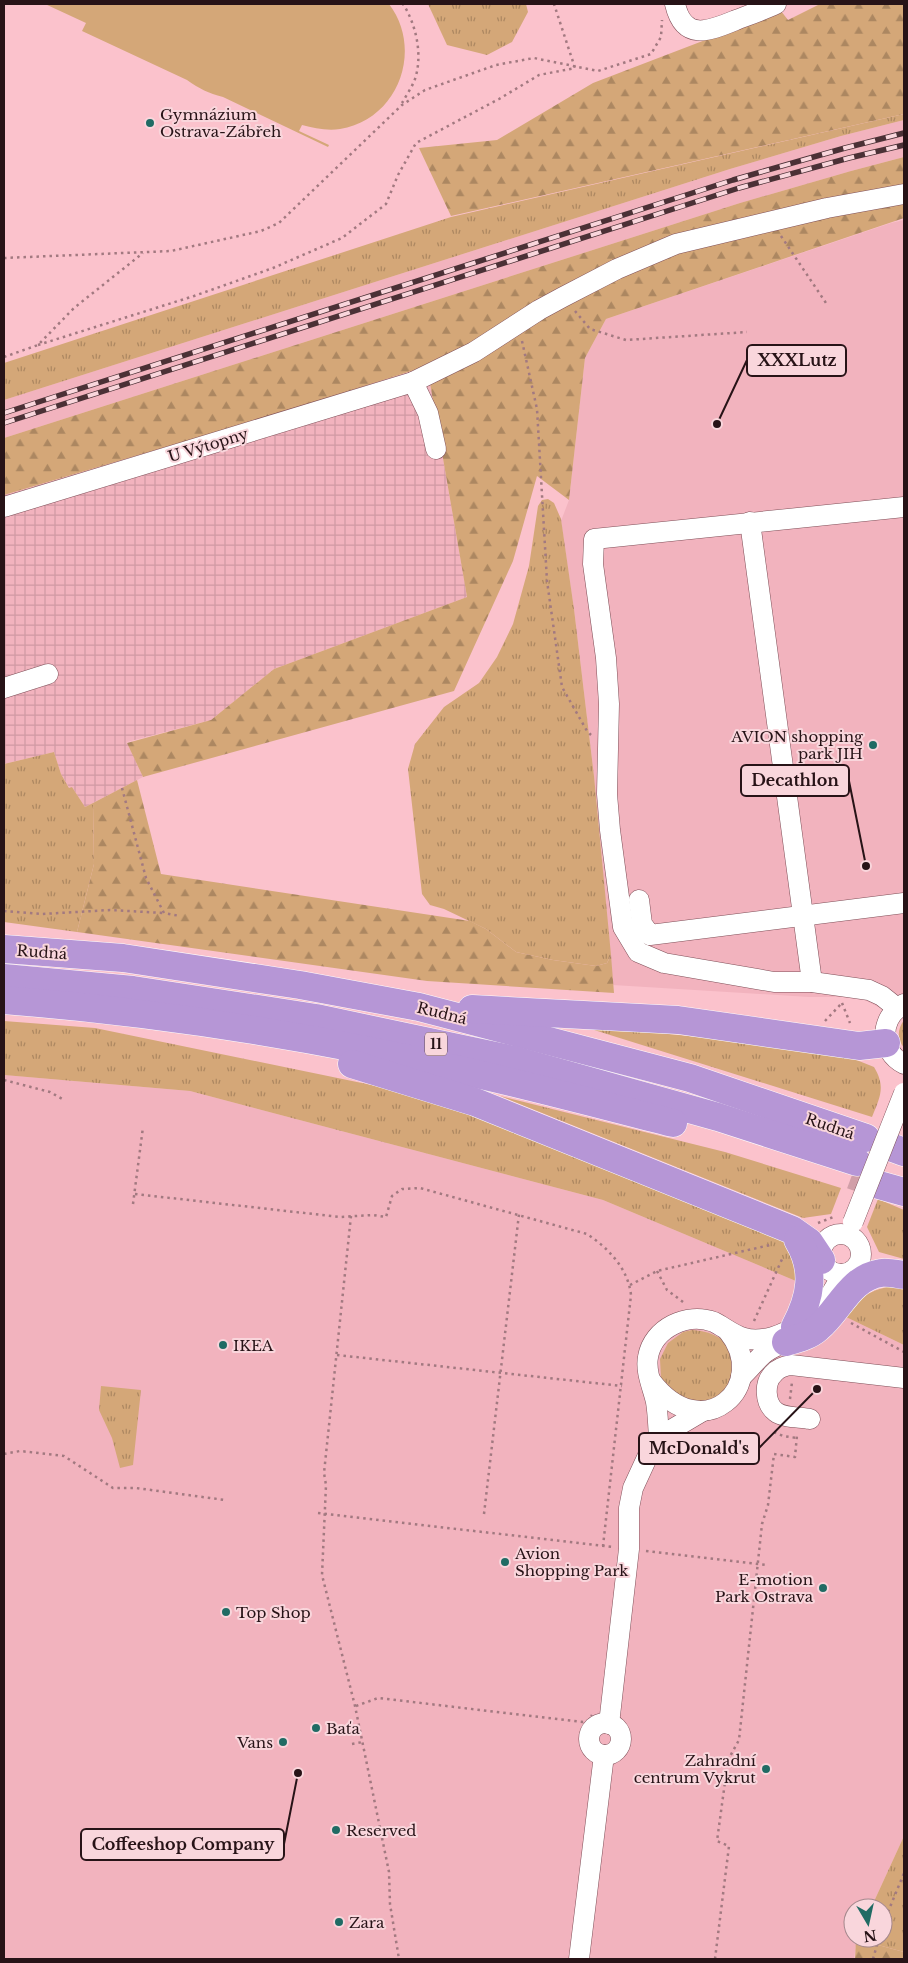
<svg xmlns="http://www.w3.org/2000/svg" width="908" height="1963" font-family="'Libre Baskerville',serif">
	<style>
		.built { fill: #f2b3be }
		.industrial { fill: url(#industrial-grid) }
		.grass { fill: url(#grass-tufts) }
		.forest { fill: url(#forest-firs) }
		.pitch { fill: #d4a778 }
		.lines { fill: none; stroke-linecap: round; stroke-linejoin: round }
		.highway-tunnel { stroke: #d19fa8; stroke-width: 28; stroke-dasharray: 28 14; stroke-linecap: butt }
		.minor-casing { stroke: #7f4f58; stroke-width: 21 }
		.highway-casing { stroke: #fff; stroke-width: 29 }
		.path { stroke: #a27980; stroke-width: 2.5; stroke-dasharray: 2.5 4; stroke-linecap: butt }
		.minor { stroke: #fff; stroke-width: 20 }
		.highway { stroke: #b696d6; stroke-width: 28 }
		.rail-casing { stroke: #4b3136; stroke-width: 5.5 }
		.rail { stroke: #f9d6dc; stroke-width: 4; stroke-dasharray: 11; stroke-linecap: butt }
		.minor-bridge-casing { stroke: #7f4f58; stroke-width: 21; stroke-linecap: butt }
		.minor-bridge { stroke: #fff; stroke-width: 20 }
		.poi-dot { fill: #206b64; stroke: #f9d6dc; stroke-width: 2 }
		.labels { text-anchor: middle; dominant-baseline: central; stroke-width: 4; stroke-linejoin: round; paint-order: stroke }
		.shield { fill: #f9d6dc; stroke: #664e52; stroke-width: 1 }
		.shield-label { font-size: 14px; font-weight: bold; fill: #271317 }
		.poi-label { font-size: 15px; fill: #271317; stroke: #f9d6dc; text-anchor: start }
		.street-label { font-size: 15px; fill: #271317; stroke: #f9d6dc }
		.leader { fill: none; stroke: #271317; stroke-width: 2 }
		.callout-dot { fill: #271317; stroke: #f9d6dc; stroke-width: 2 }
		.callout { fill: #f9d6dc; stroke: #271317; stroke-width: 2 }
		.callout-label { font-size: 16px; text-anchor: middle; font-weight: bold; fill: #271317 }
	</style>
	<defs>
		<pattern id="industrial-grid" width="8" height="8" patternUnits="userSpaceOnUse" patternTransform="scale(1.25)"><rect width="8" height="8" fill="#f2b3be"/><path d="M0 4h8M4 0v8" fill="none" stroke="#d099a3"/></pattern>
		<pattern id="grass-tufts" width="24" height="20" patternUnits="userSpaceOnUse" patternTransform="scale(1.25)"><rect width="24" height="20" fill="#d4a778"/><path d="M3 7l-1-3M5 7V3M7 7l1-3M15 17l-1-3M17 17v-4M19 17l1-3" fill="none" stroke="#ac8761"/></pattern>
		<pattern id="forest-firs" width="22" height="20" patternUnits="userSpaceOnUse" patternTransform="scale(1.25)"><rect width="22" height="20" fill="#d4a778"/><path d="M5 1l3.5 6h-7zM16 11l3.5 6h-7z" fill="#ac8761"/></pattern>
	</defs>
	<rect width="100%" height="100%" fill="#fbc2cc"/>
	<g class="built">
		<path d="M904,120V157L851,171L740,203L4,438V400L730,169L841,136Z"/>
		<path d="M904,220V994L878,1007L859,997H809L613,985L594,776L574,609L561,521L569,500L585,358L606,319L891,223Z"/>
		<path d="M4,1075L190,1091L603,1200L803,1284L846,1317L904,1345V1836L871,1908H853V1938H857L854,1959H4Z"/>
	</g>
	<path class="industrial" d="M427,366L467,597L274,669L211,720L127,742L143,777L85,807L72,787L70,789L61,774L54,752L4,764V495L287,411Z"/>
	<g class="grass">
		<path d="M428,4H526L528,12L512,42L487,55L447,45Z"/>
		<path d="M904,114V120L841,136L730,169L4,400V363L451,217Z"/>
		<path d="M548,499L554,503L561,519L574,609L594,776L611,955L607,963L596,966L553,960L516,952L486,929L444,909L430,905L422,894L408,769L415,744L444,707L479,683L497,657L513,624L529,566L538,506L542,500Z"/>
		<path d="M54,752L61,774L69,788L72,787L85,807L93,803L94,864L77,932L4,922V764Z"/>
		<path d="M904,1020V1048C897,1039 897,1030 904,1020Z"/>
		<path d="M4,1021L95,1028L420,1095L778,1234L794,1247L803,1284L603,1200L190,1091L4,1075Z"/>
		<path d="M575,1024L850,1053L854,1059L874,1067C886,1087 880,1097 872,1117Z"/>
		<path d="M500,1096L725,1152L841,1188L831,1214L803,1218Z"/>
		<path d="M878,1199L904,1210V1259L879,1252L867,1227Z"/>
		<path d="M901,1284L904,1285V1345L846,1317C860,1293 875,1289 901,1284Z"/>
		<path d="M692,1330C710,1331 728,1338 734,1356C736,1364 732,1376 731,1384L711,1403L684,1401L661,1378L660,1359L668,1343L683,1332Z"/>
		<path d="M101,1386L141,1390L133,1465L120,1468L112,1438L99,1410Z"/>
		<path d="M904,1836V1952L856,1939L883,1938V1908H871Z"/>
	</g>
	<g class="forest">
		<path d="M820,4H904V114L451,216L419,148L497,140L593,83L781,11L788,20Z"/>
		<path d="M904,157V218L606,319L585,358L569,500L537,476L513,561L454,691L143,777L127,743L211,720L274,669L467,597L427,366L287,411L4,495V438L740,203L851,171Z"/>
		<path d="M137,780L161,874L470,921L486,929L516,952L553,960L596,966L607,963L611,955L614,993L427,981L77,932L94,864L93,803Z"/>
		<path d="M856,1939L904,1952V1959H855Z"/>
	</g>
	<path class="pitch" d="M45,4H389C424,50 398,120 340,129C327,131 314,128 302,125L299,131L329,145L328,147L223,97C208,93 200,89 187,80L82,31L86,23Z"/>
	<g class="lines">
		<path class="highway-tunnel" d="M852,1175L879,1185"/>
		<defs>
			<g id="minor">
				<path d="M675,4C684,42 709,31 736,20C749,15 763,10 776,4"/>
				<path d="M413,382L428,413L436,449"/>
				<path d="M4,507L413,382L474,352L539,310L563,297L617,269L676,244L827,208L904,194"/>
				<path d="M750,522L812,982"/>
				<path d="M4,688L48,674"/>
				<path d="M639,900L642,924L650,935L904,903"/>
				<path d="M904,1004C879,1018 879,1051 904,1064"/>
				<path d="M897,1008L882,996L869,990L812,982H774L664,963L638,952L623,927L610,830L607,794L609,704L606,658L593,564L594,539L904,507"/>
				<circle cx="841" cy="1254" r="20"/>
				<path d="M822,1309L843,1274"/>
				<path d="M741,1377C760,1359 760,1351 787,1342"/>
				<path d="M651,1381C703,1450 772,1385 728,1331"/>
				<path d="M810,1419C800,1417 784,1418 776,1412C764,1403 764,1382 774,1373C778,1368 785,1366 791,1365L904,1378"/>
				<path d="M659,1437C658,1425 658,1414 656,1402C653,1388 645,1372 648,1357C653,1328 687,1312 714,1322C724,1327 733,1335 744,1338C761,1343 785,1335 798,1324"/>
				<circle cx="605" cy="1739" r="16"/>
				<path d="M609,1724L629,1549V1508L633,1488L651,1449L659,1437L703,1411"/>
				<path d="M579,1959L604,1755"/>
			</g>
			<g id="highway">
				<path d="M4,949L123,958L300,985L419,1007L690,1078L866,1138"/>
				<path d="M4,978L133,990L316,1018L514,1060L718,1117L857,1162"/>
				<path d="M4,1000C157,1012 310,1036 460,1070C531,1086 602,1105 673,1123"/>
				<path d="M472,1009L678,1020L859,1046L886,1043"/>
				<path d="M352,1064L475,1102L792,1230L809,1242L821,1260"/>
				<path d="M893,1148L904,1152"/>
				<path d="M879,1185L904,1192"/>
				<path d="M795,1327C811,1297 816,1270 798,1240"/>
				<path d="M786,1342C797,1339 809,1336 818,1328C840,1310 849,1278 881,1273C888,1272 897,1274 904,1275"/>
			</g>
		</defs>
		<use href="#minor" class="minor-casing"/>
		<use href="#highway" class="highway-casing"/>
		<g class="path">
			<path d="M402,103C406,96 412,87 415,79C423,55 416,24 403,4"/>
			<path d="M781,236L826,303"/>
			<path d="M4,258L171,251L261,231L279,223L402,105L425,90L496,65L534,58L598,71L651,54L661,37L662,20"/>
			<path d="M575,311L590,329L626,340L747,332"/>
			<path d="M522,341L537,409L547,581L562,687L587,731L591,735"/>
			<path d="M38,345L194,296L273,268L342,238L386,204L398,175L416,143L499,99L539,75L575,68L554,4"/>
			<path d="M4,357L38,345L74,308L143,253"/>
			<path d="M122,788L146,878L164,913L180,916"/>
			<path d="M4,911L42,914L110,910L164,913"/>
			<path d="M842,1003L850,1023"/>
			<path d="M825,1021L841,1004"/>
			<path d="M4,1080L50,1092L64,1100"/>
			<path d="M135,1194L340,1217L373,1215L386,1217L392,1196L402,1189L420,1188L587,1234C608,1248 628,1268 631,1295L603,1546"/>
			<path d="M133,1204L143,1127"/>
			<path d="M351,1216L324,1473L326,1485L322,1575L355,1706L389,1872L390,1904L399,1959"/>
			<path d="M818,1223L836,1216"/>
			<path d="M657,1271L667,1290L683,1302"/>
			<path d="M630,1285L657,1271L770,1245"/>
			<path d="M754,1321L783,1257"/>
			<path d="M851,1323L904,1352"/>
			<path d="M337,1355L622,1386"/>
			<path d="M790,1399L792,1382"/>
			<path d="M774,1432L783,1436L797,1438"/>
			<path d="M4,1454L20,1451L64,1456L113,1488H136L225,1500"/>
			<path d="M318,1513L613,1547"/>
			<path d="M484,1514L519,1214"/>
			<path d="M646,1551L766,1565"/>
			<path d="M356,1706L378,1698L583,1722L589,1720L592,1715"/>
			<path d="M352,1744L363,1742"/>
			<path d="M883,1924L904,1873"/>
			<path d="M715,1959L729,1846L717,1841L728,1760L739,1740L762,1524L768,1505L774,1454L795,1457L797,1435"/>
			<path d="M873,1959L879,1938"/>
		</g>
		<use href="#minor" class="minor"/>
		<use href="#highway" class="highway"/>
		<defs>
			<g id="rail">
				<path d="M4,413L733,180L845,148L904,133"/>
				<path d="M4,423L739,188L849,158L904,145"/>
			</g>
		</defs>
		<use href="#rail" class="rail-casing"/>
		<use href="#rail" class="rail"/>
		<defs>
			<path id="minor-bridge" d="M853,1222L904,1093"/>
		</defs>
		<use href="#minor-bridge" class="minor-bridge-casing"/>
		<use href="#minor-bridge" class="minor-bridge"/>
	</g>
	<g class="poi-dot">
		<circle cx="150" cy="123" r="5"/>
		<circle cx="873" cy="745" r="5"/>
		<circle cx="223" cy="1345" r="5"/>
		<circle cx="505" cy="1562" r="5"/>
		<circle cx="823" cy="1588" r="5"/>
		<circle cx="226" cy="1612" r="5"/>
		<circle cx="316" cy="1728" r="5"/>
		<circle cx="283" cy="1742" r="5"/>
		<circle cx="766" cy="1769" r="5"/>
		<circle cx="336" cy="1830" r="5"/>
		<circle cx="339" cy="1922" r="5"/>
	</g>
	<g class="labels">
		<rect class="shield" x="425" y="1032.5" width="22" height="23" rx="4"/>
		<g class="shield-label">
			<text x="436" y="1044">11</text>
		</g>
		<g class="poi-label">
			<text x="160" y="114">Gymnázium<tspan x="160" dy="17">Ostrava-Zábřeh</tspan></text>
			<text x="863" y="736" text-anchor="end">AVION shopping<tspan x="863" dy="17">park JIH</tspan></text>
			<text x="233" y="1345">IKEA</text>
			<text x="515" y="1553">Avion<tspan x="515" dy="17">Shopping Park</tspan></text>
			<text x="813" y="1579" text-anchor="end">E-motion<tspan x="813" dy="17">Park Ostrava</tspan></text>
			<text x="236" y="1612">Top Shop</text>
			<text x="326" y="1728">Baťa</text>
			<text x="273" y="1742" text-anchor="end">Vans</text>
			<text x="756" y="1760" text-anchor="end">Zahradní<tspan x="756" dy="17">centrum Vykrut</tspan></text>
			<text x="346" y="1830">Reserved</text>
			<text x="349" y="1922">Zara</text>
		</g>
		<g class="street-label">
			<text transform="translate(208 445) rotate(-17)">U Výtopny</text>
			<text transform="translate(42 952) rotate(4)">Rudná</text>
			<text transform="translate(442 1013) rotate(14)">Rudná</text>
			<text transform="translate(830 1126) rotate(19)">Rudná</text>
		</g>
	</g>
	<path class="leader" d="M717 424L747 360M866 866L849 781M817 1389L759 1448M298 1773L284 1844"/>
	<g class="callout-dot">
		<circle cx="717" cy="424" r="5"/>
		<circle cx="866" cy="866" r="5"/>
		<circle cx="817" cy="1389" r="5"/>
		<circle cx="298" cy="1773" r="5"/>
	</g>
	<g class="callout">
		<rect x="747" y="345" width="99" height="31" rx="5"/>
		<rect x="741" y="765" width="108" height="31" rx="5"/>
		<rect x="639" y="1433" width="120" height="31" rx="5"/>
		<rect x="81" y="1829" width="203" height="31" rx="5"/>
	</g>
	<g class="callout-label">
		<text x="797" y="366">XXXLutz</text>
		<text x="795" y="786">Decathlon</text>
		<text x="699" y="1454">McDonald's</text>
		<text x="183" y="1850">Coffeeshop Company</text>
	</g>
	<rect width="908" height="1963" fill="none" stroke="#271317" stroke-width="10"/>
	<g transform="translate(868 1923) rotate(171)"><circle r="24" fill="#f9d6dc" stroke="#a5888d"/>
	<path d="M0-4L9 19L0 12L-9 19Z" fill="#206b64"/>
	<text y="-8" font-size="14" font-weight="bold" text-anchor="middle" fill="#271317">N</text>
	</g>
</svg>
